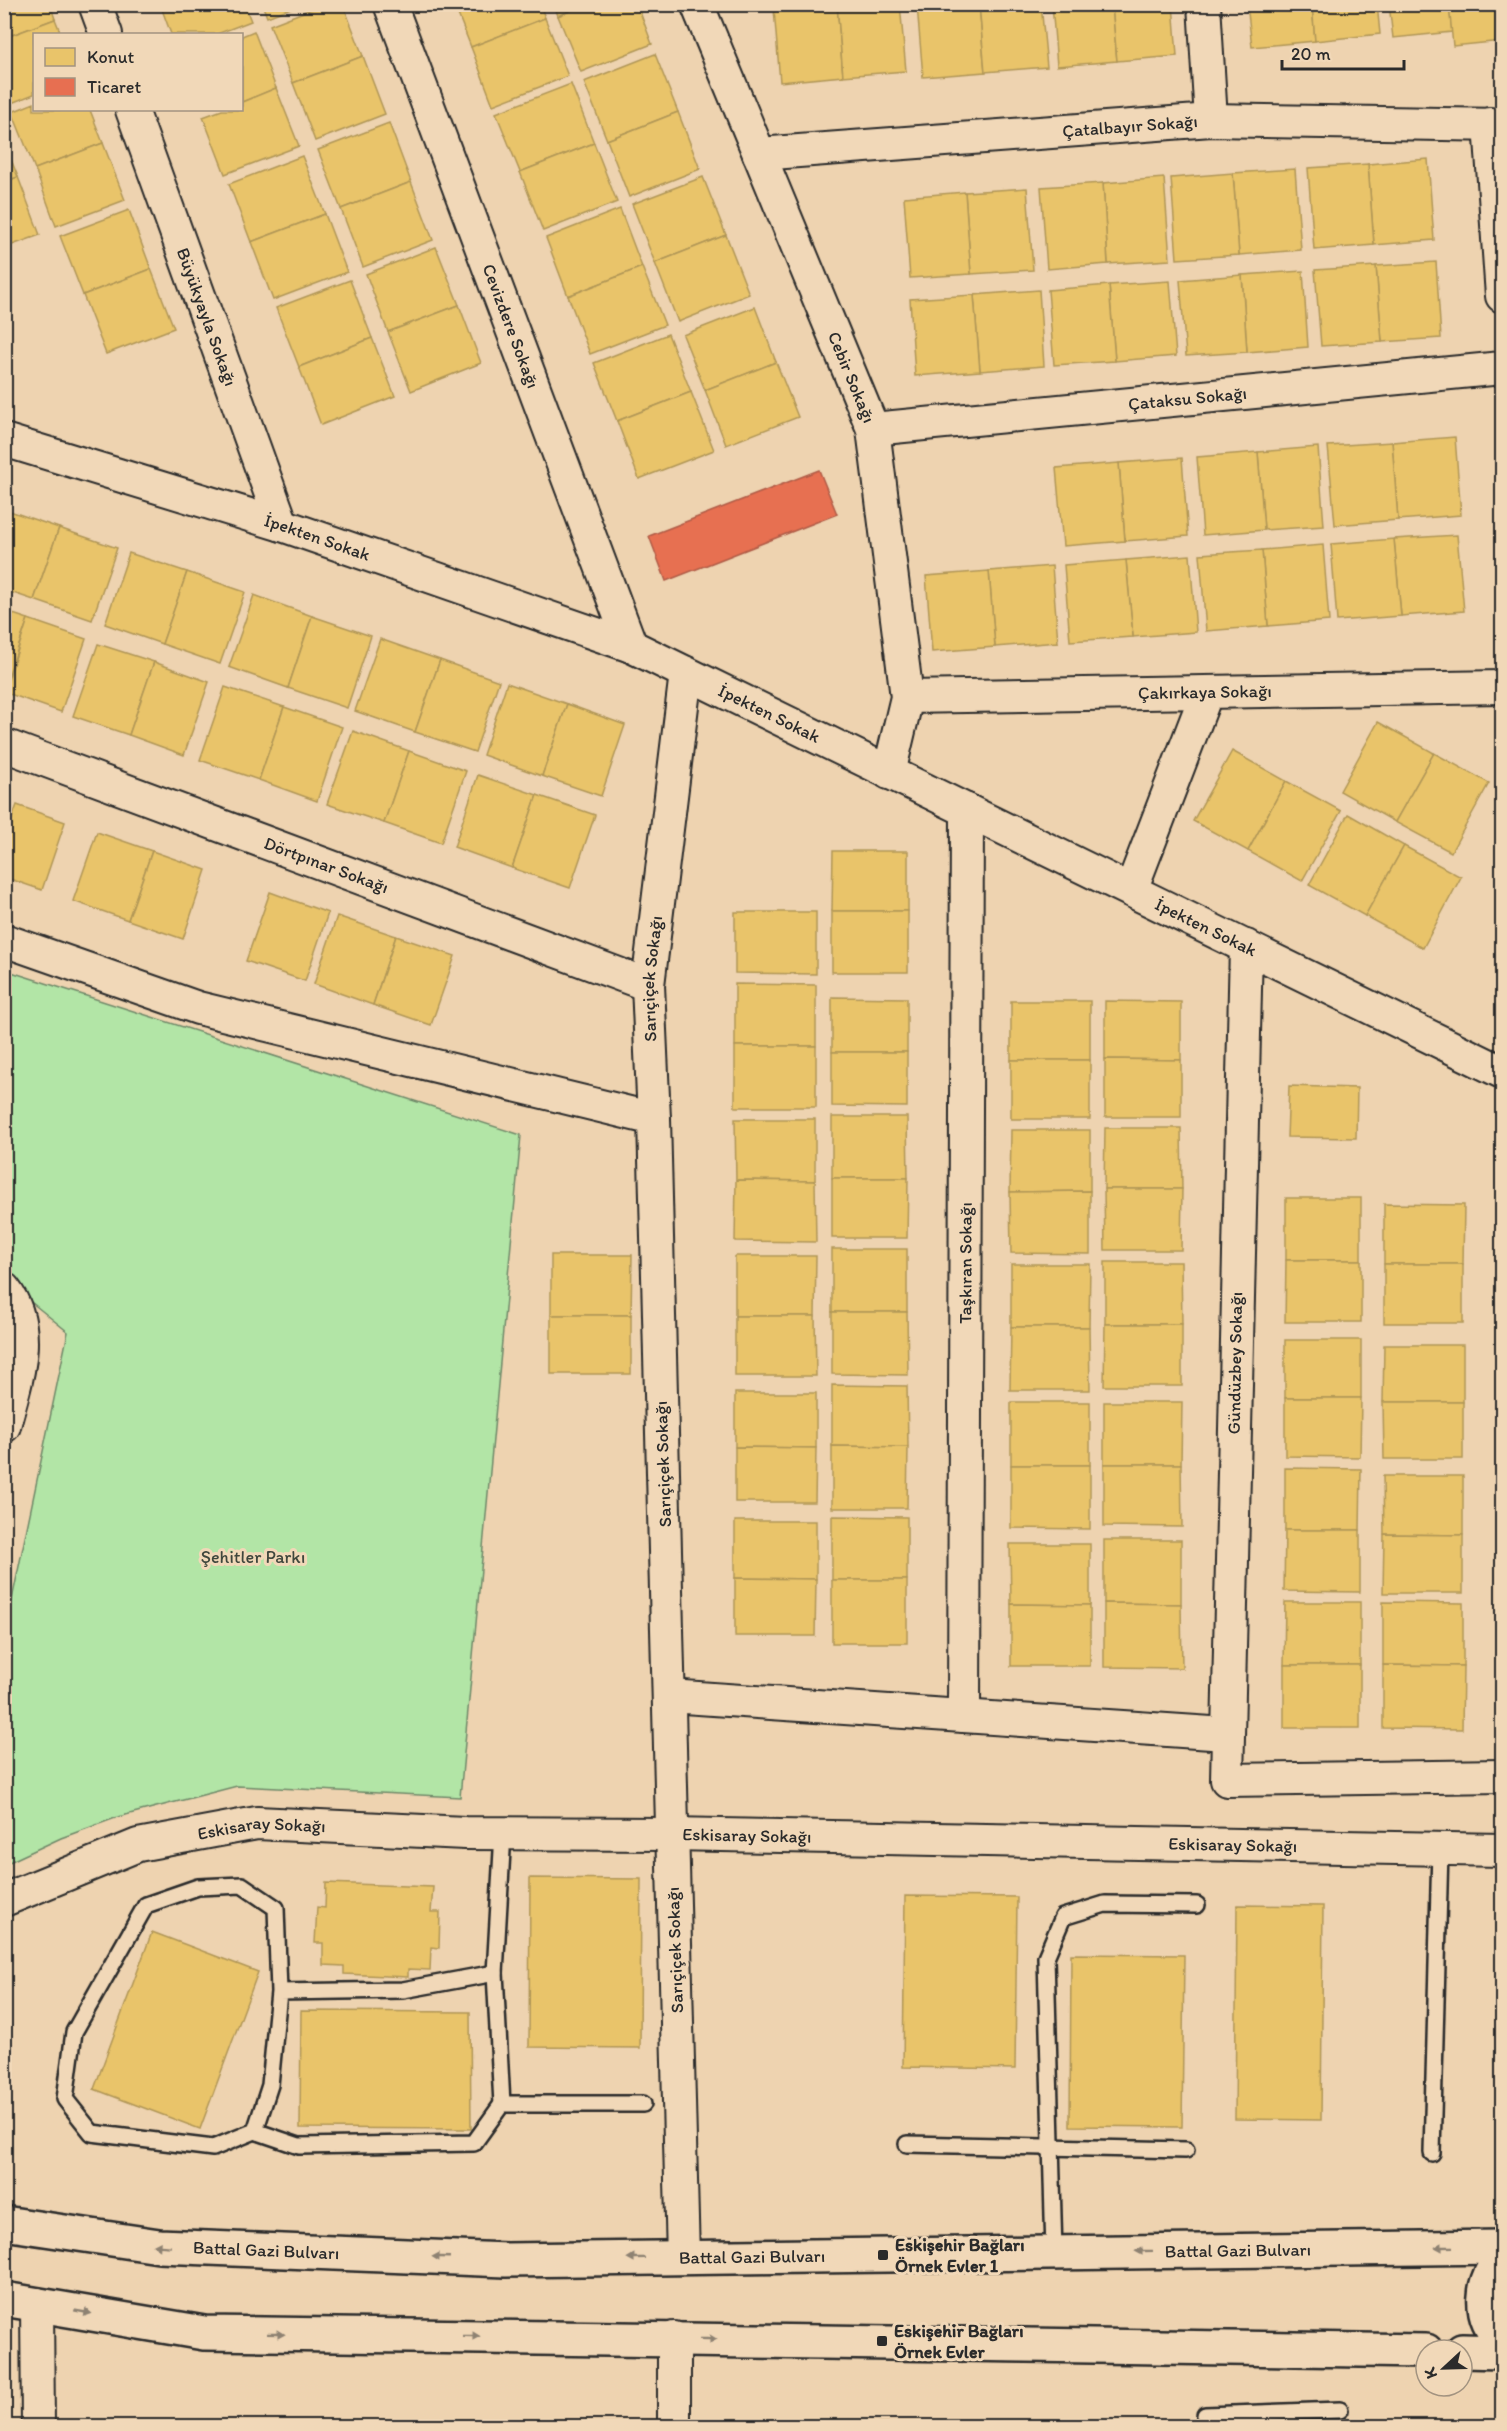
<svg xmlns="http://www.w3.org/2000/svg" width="1507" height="2431" font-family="Itim,sans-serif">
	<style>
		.green { fill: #b2e5a6; stroke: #6e8868; stroke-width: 1.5 }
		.homes { fill: #e9c46a; stroke: #b09657; stroke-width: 1.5 }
		.shops { fill: #e76f51; stroke: #af5b46; stroke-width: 1.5 }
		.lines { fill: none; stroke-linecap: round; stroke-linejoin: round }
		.service-casing { stroke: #2b2b2b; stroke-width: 20 }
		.minor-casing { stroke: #2b2b2b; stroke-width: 36 }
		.primary-casing { stroke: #2b2b2b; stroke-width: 38 }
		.service { stroke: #f1d8b8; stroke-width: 15 }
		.minor { stroke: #f1d8b8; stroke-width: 32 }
		.primary { stroke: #f1d8b8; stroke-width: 33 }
		.oneway { fill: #8e8272 }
		.poi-dot { fill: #2b2b2b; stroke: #f1d8b8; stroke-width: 2 }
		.labels { text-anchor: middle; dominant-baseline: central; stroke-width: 6; stroke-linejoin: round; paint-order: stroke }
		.street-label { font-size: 18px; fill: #2b2b2b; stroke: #f1d8b8 }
		.park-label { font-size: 18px; fill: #3f473d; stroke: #f1d8b8 }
		.poi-label { font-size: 18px; font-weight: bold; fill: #2b2b2b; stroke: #f1d8b8; text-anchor: start }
	</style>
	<rect width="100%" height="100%" fill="#eed3b0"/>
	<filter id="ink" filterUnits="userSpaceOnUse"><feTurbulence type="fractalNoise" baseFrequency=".0167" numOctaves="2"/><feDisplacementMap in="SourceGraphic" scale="12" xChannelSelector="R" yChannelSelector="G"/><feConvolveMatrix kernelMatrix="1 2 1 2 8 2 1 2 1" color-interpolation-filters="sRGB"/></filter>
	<g filter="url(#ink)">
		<path class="green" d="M5,970L521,1135L460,1797L237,1786L118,1817L61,1838L5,1864V1633L68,1332L5,1281Z"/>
		<g class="homes">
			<path d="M4,4H50L55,19L4,38Z"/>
			<path d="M160,4H244L251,21L217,34H171Z"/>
			<path d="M262,4H301L267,17Z"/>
			<path d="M324,4H343L363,56L293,83L270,25Z"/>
			<path d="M454,4H540L545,18L471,47Z"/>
			<path d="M554,4H586L558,16Z"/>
			<path d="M586,4H637L652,44L581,72L558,16Z"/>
			<path d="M837,4L843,76L780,82L774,9Z"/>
			<path d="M837,4H900L906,71L843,76Z"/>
			<path d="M979,4L985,72L923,77L917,5Z"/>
			<path d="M979,4H1041L1047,67L985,72Z"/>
			<path d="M1052,4H1112L1117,61L1057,66Z"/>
			<path d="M1112,4H1173L1177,56L1117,61Z"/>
			<path d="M1247,4H1312L1315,41L1252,47Z"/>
			<path d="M1312,4H1377L1380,34L1315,41Z"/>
			<path d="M1389,4H1449L1452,32L1393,38Z"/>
			<path d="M1449,4H1502V41L1453,46Z"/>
			<path d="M545,18L568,76L493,105L471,47Z"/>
			<path d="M55,19L61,34H34V94L9,104L4,91V38Z"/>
			<path d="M254,31L276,88L242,102V36Z"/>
			<path d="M655,54L678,112L607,140L584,82Z"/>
			<path d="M363,56L385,114L315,141L293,83Z"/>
			<path d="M571,84L594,143L520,172L496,113Z"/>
			<path d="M276,88L299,146L225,174L203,117L222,110H242V102Z"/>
			<path d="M34,103V110H90L103,143L35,169L12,112Z"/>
			<path d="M678,112L700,169L629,197L607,140Z"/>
			<path d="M389,123L411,182L341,209L318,150Z"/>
			<path d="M4,142L18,177L4,182Z"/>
			<path d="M103,143L125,200L56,226L35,169Z"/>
			<path d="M594,143L617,202L543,231L520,172Z"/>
			<path d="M302,156L325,214L251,242L229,184Z"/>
			<path d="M1428,159L1434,240L1374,245L1368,164Z"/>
			<path d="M1368,164L1374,245L1314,250L1308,168Z"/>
			<path d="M1295,169L1301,250L1239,255L1233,173Z"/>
			<path d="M1233,173L1239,255L1177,259L1171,178Z"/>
			<path d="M18,177L40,235L4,248V182Z"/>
			<path d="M703,177L726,235L655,263L632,204Z"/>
			<path d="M1164,178L1170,260L1108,264L1103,183Z"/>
			<path d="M411,182L433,240L363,267L341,209Z"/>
			<path d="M1103,183L1108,264L1047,269L1041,187Z"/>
			<path d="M1027,188L1033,270L971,274L965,192Z"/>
			<path d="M965,192L971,274L910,278L904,197Z"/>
			<path d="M620,209L642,267L568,296L546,238Z"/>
			<path d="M129,210L151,269L83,295L60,236Z"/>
			<path d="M325,214L347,272L273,300L251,242Z"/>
			<path d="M726,235L749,294L678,322L655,263Z"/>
			<path d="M436,247L459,305L388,332L366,274Z"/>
			<path d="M1436,262L1441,338L1382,342L1376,266Z"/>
			<path d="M1376,266L1382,342L1321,346L1315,270Z"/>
			<path d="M642,267L665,325L590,354L568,296Z"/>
			<path d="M151,269L174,328L106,354L83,295Z"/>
			<path d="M1303,271L1308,347L1247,352L1242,275Z"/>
			<path d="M1242,275L1247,352L1186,356L1180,280Z"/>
			<path d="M350,280L372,338L299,367L276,308Z"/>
			<path d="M1170,281L1176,356L1115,361L1109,285Z"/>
			<path d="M1109,285L1115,361L1054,365L1048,290Z"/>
			<path d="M1039,290L1044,366L980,371L974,295Z"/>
			<path d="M974,295L980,371L915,376L910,299Z"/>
			<path d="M459,305L481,363L411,391L388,332Z"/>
			<path d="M755,307L776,362L705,390L683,335Z"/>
			<path d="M668,334L691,392L617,421L594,363Z"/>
			<path d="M372,338L395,396L321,425L299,367Z"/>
			<path d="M776,362L798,417L726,445L705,390Z"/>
			<path d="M691,392L714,450L639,479L617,421Z"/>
			<path d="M1455,437L1461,515L1398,520L1392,442Z"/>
			<path d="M1392,442L1398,520L1335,525L1328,446Z"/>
			<path d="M1318,447L1324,526L1264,530L1258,452Z"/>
			<path d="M1258,452L1264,530L1203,535L1197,457Z"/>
			<path d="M1182,458L1188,536L1125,541L1119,463Z"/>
			<path d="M1119,463L1125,541L1063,546L1056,468Z"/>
			<path d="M4,509L59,528L34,600L4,590Z"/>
			<path d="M59,528L117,548L92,620L34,600Z"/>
			<path d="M1457,535L1464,611L1401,616L1394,539Z"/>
			<path d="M1394,539L1401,616L1337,621L1331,544Z"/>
			<path d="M1323,545L1329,621L1268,626L1262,550Z"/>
			<path d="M1262,550L1268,626L1206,631L1200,554Z"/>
			<path d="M129,553L187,572L162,644L105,624Z"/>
			<path d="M1190,555L1196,632L1133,637L1126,560Z"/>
			<path d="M1126,560L1133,637L1070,641L1064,565Z"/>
			<path d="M1052,566L1058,642L995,647L989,571Z"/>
			<path d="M989,571L995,647L932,652L926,576Z"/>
			<path d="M187,572L245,592L220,664L162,644Z"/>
			<path d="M254,595L312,616L288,688L229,667Z"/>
			<path d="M4,611L28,619L4,688Z"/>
			<path d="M312,616L371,636L347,708L288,688Z"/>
			<path d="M28,619L86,639L61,712L4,692Z"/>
			<path d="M380,639L440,660L415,732L355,711Z"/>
			<path d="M98,644L154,662L129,735L73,716Z"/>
			<path d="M440,660L499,681L475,752L415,732Z"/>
			<path d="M154,662L209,682L184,755L129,735Z"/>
			<path d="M507,683L567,704L542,776L483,755Z"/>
			<path d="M225,687L284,707L259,780L200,760Z"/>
			<path d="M567,704L625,725L601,796L542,776Z"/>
			<path d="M284,707L342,727L317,801L259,780Z"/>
			<path d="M1378,722L1434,753L1395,822L1340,791Z"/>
			<path d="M353,731L409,751L384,823L327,804Z"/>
			<path d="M409,751L466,771L441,843L384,823Z"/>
			<path d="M1232,751L1286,781L1248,851L1193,821Z"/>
			<path d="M1434,753L1489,783L1451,852L1395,822Z"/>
			<path d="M478,775L537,795L512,868L454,847Z"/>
			<path d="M1286,781L1341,811L1302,881L1248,851Z"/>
			<path d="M537,795L595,815L570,888L512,868Z"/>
			<path d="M17,805L65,822L42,890L4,877V840Z"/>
			<path d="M1348,814L1404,846L1365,916L1309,885Z"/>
			<path d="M97,832L152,851L128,920L73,901Z"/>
			<path d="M1404,846L1461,877L1423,948L1365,916Z"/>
			<path d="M152,851L206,870L183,939L128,920Z"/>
			<path d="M833,851H908V911H832Z"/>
			<path d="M270,892L328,913L305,981L246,961Z"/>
			<rect x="832" y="911" width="76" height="61"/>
			<path d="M735,912H816V974L735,973Z"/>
			<path d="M337,916L396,936L373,1005L314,984Z"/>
			<path d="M396,936L455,956L431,1025L373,1005Z"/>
			<path d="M735,984L816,985V1046H735Z"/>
			<path d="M832,997L907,998V1052H832Z"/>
			<rect x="1011" y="1001" width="79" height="59"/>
			<path d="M1105,1001L1181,1002V1060L1105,1059Z"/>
			<rect x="735" y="1046" width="81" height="61"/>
			<path d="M832,1052H907V1107L832,1106Z"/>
			<path d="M1105,1059L1181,1060V1117H1105Z"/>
			<rect x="1011" y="1060" width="79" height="59"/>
			<path d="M1289,1086L1357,1088L1356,1138L1287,1137Z"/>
			<path d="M832,1117H907L908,1178H832Z"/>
			<path d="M735,1119H815V1181L736,1180Z"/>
			<path d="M1105,1128H1181L1182,1189H1104Z"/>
			<path d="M1011,1130H1090V1191L1010,1192Z"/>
			<path d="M832,1178H908L907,1238H832Z"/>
			<path d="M736,1180L815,1181L816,1242L735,1241Z"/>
			<path d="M1104,1189H1182L1181,1250H1105Z"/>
			<path d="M1090,1191V1254L1011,1253L1010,1192Z"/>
			<rect x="1286" y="1198" width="75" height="62"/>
			<path d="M1384,1204L1464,1205L1463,1264H1384Z"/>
			<rect x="832" y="1249" width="75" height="63"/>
			<path d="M551,1255H632L631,1315H551Z"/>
			<path d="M735,1256H816L815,1316H735Z"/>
			<path d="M1286,1260H1361V1322H1285Z"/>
			<path d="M1105,1262H1181L1182,1324H1105Z"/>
			<path d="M1011,1264H1090L1089,1327H1011Z"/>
			<rect x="1384" y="1264" width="79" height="59"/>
			<path d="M832,1312H907L908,1375L832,1374Z"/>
			<rect x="551" y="1315" width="80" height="59"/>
			<path d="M735,1316H815L816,1376H735Z"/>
			<path d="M1105,1324H1182V1386H1104Z"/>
			<path d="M1011,1327H1089L1090,1390H1010Z"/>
			<rect x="1285" y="1340" width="76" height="58"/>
			<path d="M1384,1345H1463V1402H1383Z"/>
			<path d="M832,1385L907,1386L908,1447L832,1446Z"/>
			<path d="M735,1393H816V1448L735,1447Z"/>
			<path d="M1285,1398H1361L1360,1457L1285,1456Z"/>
			<rect x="1011" y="1402" width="79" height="63"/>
			<path d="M1104,1402H1182L1181,1464H1104Z"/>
			<path d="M1383,1402H1463V1459H1384Z"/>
			<path d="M832,1446L908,1447L907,1508H832Z"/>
			<path d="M735,1447L816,1448L815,1502H735Z"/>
			<path d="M1104,1464H1181L1182,1527L1104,1526Z"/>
			<path d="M1011,1465H1090V1529L1011,1528Z"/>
			<path d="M1285,1468L1361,1469L1360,1530H1285Z"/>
			<path d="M1383,1476H1463V1535L1384,1534Z"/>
			<path d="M832,1516L907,1517V1580H832Z"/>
			<path d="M735,1521H816V1579L735,1578Z"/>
			<path d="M1285,1530H1360V1592L1284,1591Z"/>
			<path d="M1384,1534L1463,1535V1593H1383Z"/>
			<path d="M1104,1540H1181V1604L1104,1603Z"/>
			<path d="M1010,1544H1090V1605L1011,1604Z"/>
			<path d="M735,1578L816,1579L815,1636H735Z"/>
			<rect x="832" y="1580" width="75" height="63"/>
			<path d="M1285,1602H1360V1665H1284Z"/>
			<path d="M1383,1602L1463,1603V1666L1383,1665Z"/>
			<path d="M1104,1603L1181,1604L1182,1668L1104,1667Z"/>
			<path d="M1011,1604L1090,1605V1666H1011Z"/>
			<rect x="1284" y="1665" width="76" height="63"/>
			<path d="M1383,1665L1463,1666L1462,1729L1383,1728Z"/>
			<path d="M530,1878L641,1879L640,2048L529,2047Z"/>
			<path d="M326,1883L433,1887L431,1912H440L439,1948L431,1947L430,1970L408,1969V1977L344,1974V1966L323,1965V1943H315L317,1907L325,1908Z"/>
			<path d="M905,1896L1017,1897L1015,2069L903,2067Z"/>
			<path d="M1237,1905L1323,1906L1321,2120L1235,2119Z"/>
			<path d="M152,1932L258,1972L200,2129L94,2089Z"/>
			<path d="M1071,1954L1184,1955L1182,2127L1070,2126Z"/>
			<path d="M301,2011L470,2012L471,2129L300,2128Z"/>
			<path d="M737,2424L831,2425V2426H737Z"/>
			<path d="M927,2424V2426H831V2425Z"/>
			<rect x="985" y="2424" width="95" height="2"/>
			<rect x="1080" y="2424" width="95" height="2"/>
		</g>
		<path class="shops" d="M819,470L837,514L666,581L649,536Z"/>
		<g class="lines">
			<defs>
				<g id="service">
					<path d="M503,1833L495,1973L502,2104H643"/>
					<path d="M279,1992L276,1908L242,1885L198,1887L146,1905L74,2032L65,2099L92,2133L213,2148L255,2131L270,2085L279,1992L403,1990L495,1973"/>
					<path d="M255,2131L299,2146L474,2143L502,2104"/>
					<path d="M907,2144L1186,2150"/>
					<path d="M1432,2153L1440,1850"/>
					<path d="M1054,2253L1046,1957L1063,1917L1105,1904L1197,1905"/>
					<path d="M1205,2426V2415L1340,2410"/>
				</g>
				<g id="minor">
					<path d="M95,4L106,34"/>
					<path id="s1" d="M390,4L631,646"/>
					<path id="s2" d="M697,4L873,429L907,697L889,773"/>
					<path d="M1204,4L1211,120"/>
					<path id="s3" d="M132,110L282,525"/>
					<path d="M1490,124L1502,296"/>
					<path id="s4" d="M759,154L1211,120L1502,125"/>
					<path id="s5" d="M873,429L1502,368"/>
					<path id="s6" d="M4,440L282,525L631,646L1502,1072"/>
					<path id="s7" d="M907,697L1502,687"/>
					<path id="s8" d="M4,745L648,985"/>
					<path d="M1131,890L1207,692"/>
					<path d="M4,940L198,1008L654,1119"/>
					<path d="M1246,946L1227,1780L1502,1776"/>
					<path d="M4,1289C36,1329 15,1383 4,1426"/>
					<path d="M669,1696L1226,1734"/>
					<path id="s9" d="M964,1716L967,810"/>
					<path id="s10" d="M4,1900L138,1845L257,1823L465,1833L672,1834L1502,1850"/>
					<path id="s11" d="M683,2258L654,1119L648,985L686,673"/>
					<path d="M37,2304L38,2426"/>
					<path d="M674,2426V2338"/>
				</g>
				<g id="primary">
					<path id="s12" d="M4,2223L159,2246L506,2260L1502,2247"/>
					<path d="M1502,2258C1481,2281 1477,2316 1502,2339"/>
					<path d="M4,2299L204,2333L1426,2351"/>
					<path d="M1462,2351L1502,2352"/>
				</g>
			</defs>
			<use href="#service" class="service-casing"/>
			<use href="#minor" class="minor-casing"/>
			<use href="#primary" class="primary-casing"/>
			<use href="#service" class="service"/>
			<use href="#minor" class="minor"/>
			<use href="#primary" class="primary"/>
		</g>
		<defs><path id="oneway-solid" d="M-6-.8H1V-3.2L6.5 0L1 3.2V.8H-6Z" transform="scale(1.5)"/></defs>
		<g class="oneway">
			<use href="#oneway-solid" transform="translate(162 2246) rotate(-176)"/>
			<use href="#oneway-solid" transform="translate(1444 2247) rotate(179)"/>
			<use href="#oneway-solid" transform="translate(1144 2251) rotate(179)"/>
			<use href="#oneway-solid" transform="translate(441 2257) rotate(-178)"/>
			<use href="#oneway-solid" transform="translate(636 2258) rotate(179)"/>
			<use href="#oneway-solid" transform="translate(83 2312) rotate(10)"/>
			<use href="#oneway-solid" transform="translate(276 2334) rotate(1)"/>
			<use href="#oneway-solid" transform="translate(471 2336) rotate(1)"/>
			<use href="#oneway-solid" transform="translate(708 2339) rotate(1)"/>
		</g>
	</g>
	<g class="poi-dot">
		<rect x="877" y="2249" width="12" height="12" rx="3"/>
		<rect x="876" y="2335" width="12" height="12" rx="3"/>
	</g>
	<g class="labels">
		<g class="street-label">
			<text stroke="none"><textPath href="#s4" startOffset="372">Çatalbayır Sokağı</textPath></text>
			<text stroke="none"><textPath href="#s3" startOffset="220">Büyükyayla Sokağı</textPath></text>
			<text stroke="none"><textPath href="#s1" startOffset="344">Cevizdere Sokağı</textPath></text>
			<text stroke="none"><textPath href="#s2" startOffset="404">Cebir Sokağı</textPath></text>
			<text stroke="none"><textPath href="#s5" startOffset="316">Çataksu Sokağı</textPath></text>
			<text stroke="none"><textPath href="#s6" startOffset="328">İpekten Sokak</textPath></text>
			<text stroke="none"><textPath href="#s7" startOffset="298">Çakırkaya Sokağı</textPath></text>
			<text stroke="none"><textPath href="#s6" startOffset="814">İpekten Sokak</textPath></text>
			<text stroke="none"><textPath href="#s8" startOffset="344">Dörtpınar Sokağı</textPath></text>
			<text stroke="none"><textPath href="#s6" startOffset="1300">İpekten Sokak</textPath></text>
			<text stroke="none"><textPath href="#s11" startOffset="1280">Sarıçiçek Sokağı</textPath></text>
			<text stroke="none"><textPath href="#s9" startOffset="453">Taşkıran Sokağı</textPath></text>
			<text transform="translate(1235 1363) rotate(-89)">Gündüzbey Sokağı</text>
			<text transform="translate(663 1464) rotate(-92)">Sarıçiçek Sokağı</text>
			<text stroke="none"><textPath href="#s10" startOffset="270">Eskisaray Sokağı</textPath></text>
			<text stroke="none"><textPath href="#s10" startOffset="756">Eskisaray Sokağı</textPath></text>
			<text stroke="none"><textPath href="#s10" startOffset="1242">Eskisaray Sokağı</textPath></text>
			<text transform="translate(675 1950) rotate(-92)">Sarıçiçek Sokağı</text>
			<text stroke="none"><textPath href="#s12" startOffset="264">Battal Gazi Bulvarı</textPath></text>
			<text stroke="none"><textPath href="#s12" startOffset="1236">Battal Gazi Bulvarı</textPath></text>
			<text stroke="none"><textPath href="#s12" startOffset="750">Battal Gazi Bulvarı</textPath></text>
		</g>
		<g class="park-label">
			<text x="253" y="1557">Şehitler Parkı</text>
		</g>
		<g class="poi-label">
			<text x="895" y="2245">Eskişehir Bağları<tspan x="895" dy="21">Örnek Evler 1</tspan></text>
			<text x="894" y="2331">Eskişehir Bağları<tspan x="894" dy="21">Örnek Evler</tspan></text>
		</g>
	</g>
	<rect width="1507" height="2431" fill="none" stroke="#f1d8b8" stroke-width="24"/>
	<rect x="12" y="12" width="1483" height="2407" fill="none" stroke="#2b2b2b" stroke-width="2" filter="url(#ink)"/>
	<rect x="33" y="33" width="210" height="78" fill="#f1d8b8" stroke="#a29380" stroke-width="1.5"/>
	<rect x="45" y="48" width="30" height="18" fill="#e9c46a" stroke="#a29380" stroke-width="1.5"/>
	<text x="87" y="63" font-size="18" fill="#2b2b2b">Konut</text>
	<rect x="45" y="78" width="30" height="18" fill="#e76f51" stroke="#a29380" stroke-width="1.5"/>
	<text x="87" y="93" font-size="18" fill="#2b2b2b">Ticaret</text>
	<g transform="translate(1444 2368) rotate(248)"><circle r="28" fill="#f1d8b8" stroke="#a29380" stroke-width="1.5"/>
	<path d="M0-4.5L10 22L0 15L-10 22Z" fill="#2b2b2b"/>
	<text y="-9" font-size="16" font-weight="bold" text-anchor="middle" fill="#2b2b2b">K</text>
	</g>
	<path d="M1282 60v9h122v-9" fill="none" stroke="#2b2b2b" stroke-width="3"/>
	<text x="1291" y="60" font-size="18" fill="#2b2b2b" stroke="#f1d8b8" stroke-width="4.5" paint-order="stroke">20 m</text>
</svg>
